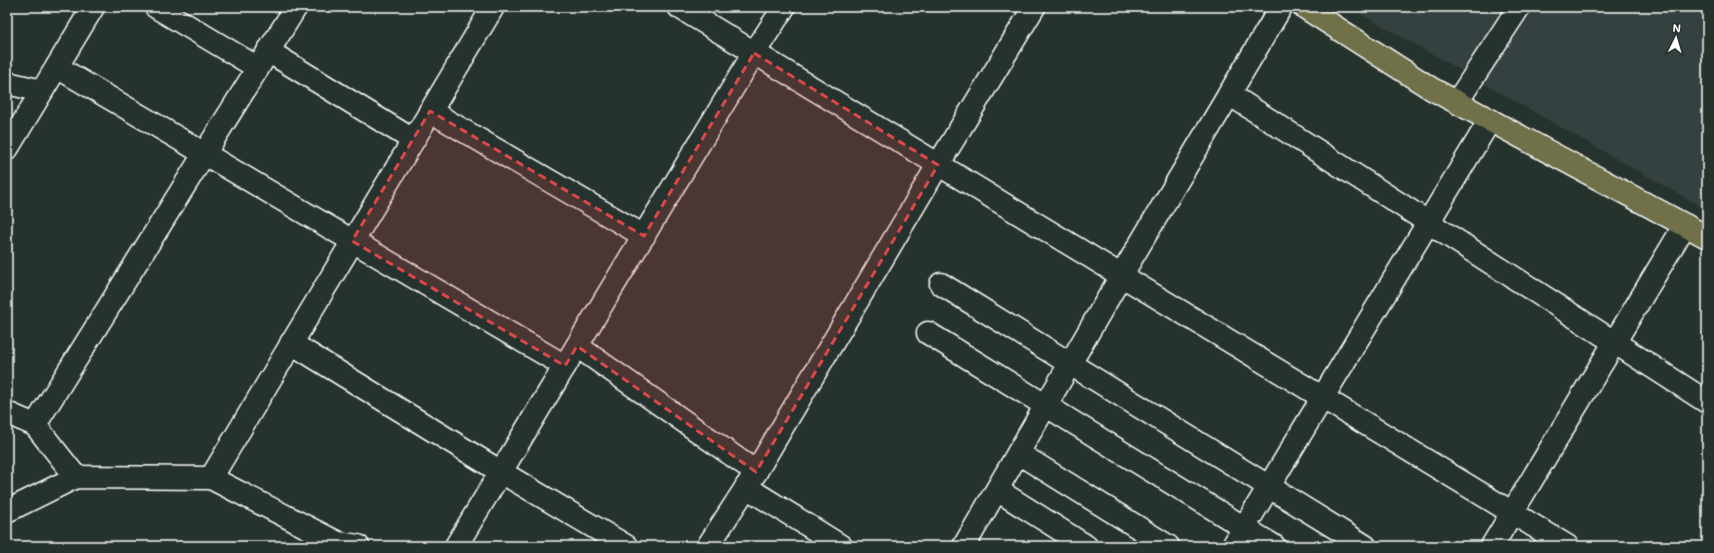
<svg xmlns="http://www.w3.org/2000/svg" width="1714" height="553" font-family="Mali,sans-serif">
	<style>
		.built { fill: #354140 }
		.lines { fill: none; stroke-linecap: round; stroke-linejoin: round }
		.minor-casing { stroke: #fff; stroke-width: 25 }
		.major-casing { stroke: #fff; stroke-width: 25 }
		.minor { stroke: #26332d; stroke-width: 22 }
		.major { stroke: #70704a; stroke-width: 22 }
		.marked { fill: #dc4848; fill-opacity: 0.2; stroke: #dc4848; stroke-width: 3; stroke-dasharray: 8 5; stroke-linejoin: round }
	</style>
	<rect width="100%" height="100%" fill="#26332d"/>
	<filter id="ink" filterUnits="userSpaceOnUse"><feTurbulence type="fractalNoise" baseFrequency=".025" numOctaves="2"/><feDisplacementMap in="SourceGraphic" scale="8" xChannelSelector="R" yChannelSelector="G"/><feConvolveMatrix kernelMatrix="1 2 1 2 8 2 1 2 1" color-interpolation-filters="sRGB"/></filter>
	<g filter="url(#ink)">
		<path class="built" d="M1349,7H1707V210Z"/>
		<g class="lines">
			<defs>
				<g id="minor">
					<path d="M156,7L258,68"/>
					<path d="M679,7L1567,546"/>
					<path d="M268,51L413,140"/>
					<path d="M57,67L565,366"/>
					<path d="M7,83L42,91"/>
					<path d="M1229,94L1707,402"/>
					<path d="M1457,102L1519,7"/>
					<path d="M430,111L644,236"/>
					<path d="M7,149L93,7"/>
					<path d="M941,284L1365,546"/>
					<path d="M928,333L1274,546"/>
					<path d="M291,343L501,472L626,546"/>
					<path d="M577,346L756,472"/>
					<path d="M7,413L35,425L76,477"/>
					<path d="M35,425L296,7"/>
					<path d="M1018,453L1168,546"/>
					<path d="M211,478L493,7"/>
					<path d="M746,487L841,546"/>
					<path d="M997,490L1086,546"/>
					<path d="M7,511L76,477L211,478L338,543L358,546"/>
					<path d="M456,546L754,53L784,7"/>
					<path d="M708,546L756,472L938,165L1034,7"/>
					<path d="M964,546L1121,276L1281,7"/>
					<path d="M1233,546L1490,120"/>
					<path d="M1492,546L1685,225"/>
				</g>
				<path id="major" d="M1304,7L1432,89L1707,237"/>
			</defs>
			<use href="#minor" class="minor-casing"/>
			<use href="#major" class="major-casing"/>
			<use href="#minor" class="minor"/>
			<use href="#major" class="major"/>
		</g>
	</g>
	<path class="marked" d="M754,53L938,165L756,472L577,346L565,366L352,241L430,111L644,236Z"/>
	<rect width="1714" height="553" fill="none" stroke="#26332d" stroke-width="24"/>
	<rect x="12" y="12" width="1690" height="529" fill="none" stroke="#fff" stroke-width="1.5" filter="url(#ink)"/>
	<g transform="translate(1676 38) rotate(5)" stroke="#26332d" stroke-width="3" paint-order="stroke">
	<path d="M0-3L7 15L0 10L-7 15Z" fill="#ffffff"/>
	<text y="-6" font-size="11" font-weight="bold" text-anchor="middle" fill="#ffffff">N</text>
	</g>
</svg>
